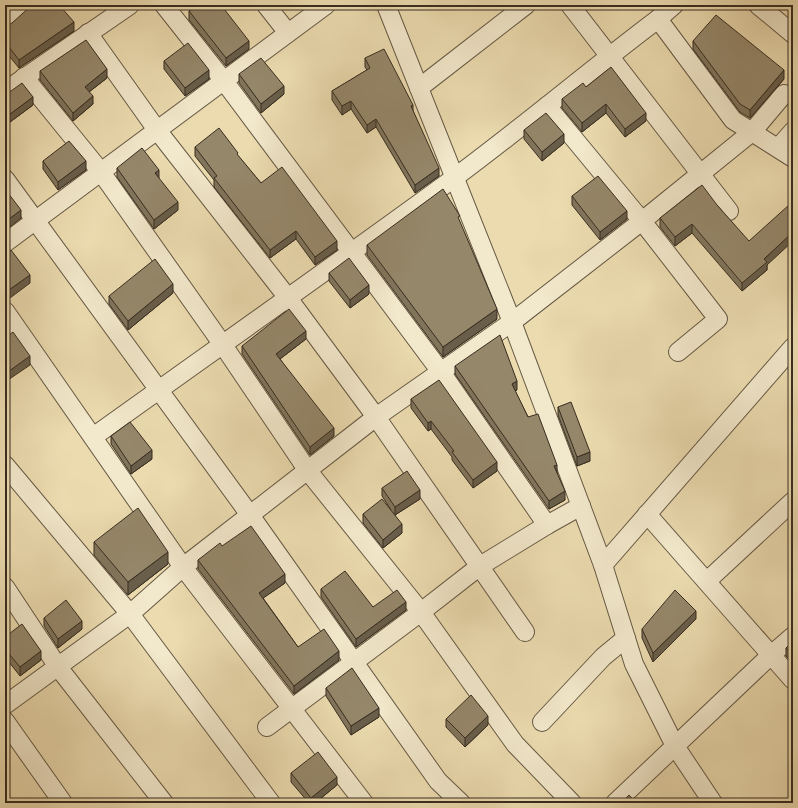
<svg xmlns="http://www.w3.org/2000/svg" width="798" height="808" font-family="'EB Garamond',serif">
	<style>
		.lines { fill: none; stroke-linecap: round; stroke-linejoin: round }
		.street-casing { stroke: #655844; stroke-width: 20 }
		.street { stroke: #f2e8cb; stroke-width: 18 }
		.wall { fill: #80745b; stroke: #382d20 }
		.shaded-wall { fill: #685e4a; stroke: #382d20 }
		.building { fill: #95876a; stroke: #382d20 }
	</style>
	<rect width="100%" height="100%" fill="#ebdbaf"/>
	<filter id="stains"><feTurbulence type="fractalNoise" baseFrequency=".005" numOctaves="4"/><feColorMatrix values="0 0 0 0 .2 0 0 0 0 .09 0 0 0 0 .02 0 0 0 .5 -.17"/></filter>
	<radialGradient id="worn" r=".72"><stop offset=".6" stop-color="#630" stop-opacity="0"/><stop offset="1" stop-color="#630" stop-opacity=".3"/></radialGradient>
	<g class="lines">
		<defs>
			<g id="street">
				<path d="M164,5L224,81L441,372L547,525"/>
				<path d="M266,5L288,33"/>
				<path d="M386,5L512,322L603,565L634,664L675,746L713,803"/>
				<path d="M570,5L729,211"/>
				<path d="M674,5L658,19L733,120L793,158"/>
				<path d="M758,5L793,34"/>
				<path d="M5,24L26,5"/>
				<path d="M88,33L157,130L288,298L376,417L525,632"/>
				<path d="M24,77L101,172L223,345L308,471L421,612L515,744L572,803"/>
				<path d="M419,88L526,5"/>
				<path d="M5,91L130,5"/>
				<path d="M547,106L642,221L718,319L678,352"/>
				<path d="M778,148L793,131"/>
				<path d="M5,179L250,515L438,781L461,803"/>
				<path d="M5,243L326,5"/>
				<path d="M5,311L183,567L364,803"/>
				<path d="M93,437C213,351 335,265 454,178C523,127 589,71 658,19"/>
				<path d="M5,465L130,614L271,803"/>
				<path d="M647,514L771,655L793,636"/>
				<path d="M603,565L793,347"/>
				<path d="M707,581L793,501"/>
				<path d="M5,587L58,667L164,803"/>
				<path d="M5,705L130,614L183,567L376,417L512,322L642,221L752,132L784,94"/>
				<path d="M5,721L63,803"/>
				<path d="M542,722L603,657L626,638"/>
				<path d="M267,727L421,612L480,566L547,525L581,506"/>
				<path d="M615,803L771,655L793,680"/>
			</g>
		</defs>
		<use href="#street" class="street-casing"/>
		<use href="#street" class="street"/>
	</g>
	<g class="wall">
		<path d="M793,9V20L792,19V11Z"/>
		<path d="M189,11L249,49L226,66L189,20Z"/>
		<path d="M5,26L74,31L19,68L5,51Z"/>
		<path d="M693,41L784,79L750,118L740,112L693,49Z"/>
		<path d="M365,58L413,111L439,176L415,193L376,127L367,133L351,109L342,115L332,100V91L367,70L365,67Z"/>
		<path d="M164,61L209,79L185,96L164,69Z"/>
		<path d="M40,71L107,78L89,92L93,104L73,121L40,80Z"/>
		<path d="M239,74L284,94L261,113L239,83Z"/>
		<path d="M586,87L646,121L625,137L606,113L582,132L562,108V99Z"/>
		<path d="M5,93L33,105L6,125L5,123Z"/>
		<path d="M524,130L564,143L542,161L524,139Z"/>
		<path d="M195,147L238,156L261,183L337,250L315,265L296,239L270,258L214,187V180L195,156Z"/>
		<path d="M43,161L86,170L58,190L43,169Z"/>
		<path d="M117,168L178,210L154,229L117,177Z"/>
		<path d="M572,196L627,219L600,240L572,205Z"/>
		<path d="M717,205L767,265V270L742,291L692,233L675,246L660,227V218Z"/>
		<path d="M367,245L497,319L443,357L367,255Z"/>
		<path d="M329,273L369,294L350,308L329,281Z"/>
		<path d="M173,293L128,330L109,304V296Z"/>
		<path d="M306,339L280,359L334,436L310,455L242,354V346Z"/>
		<path d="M455,366L517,390L515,391L528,417L557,473L565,500L549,509L455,374Z"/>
		<path d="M411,399L497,471L473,488L452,460V457L431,429L428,431L411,408Z"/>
		<path d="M558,407L590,461L577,466L558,415Z"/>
		<path d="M111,436L152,459L131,474L111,444Z"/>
		<path d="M382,488L420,499L395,515L402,533L383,548L363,523V514L391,510L382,496Z"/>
		<path d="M94,542L168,564L128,595L94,555Z"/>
		<path d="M222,546L285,583L263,598L298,647L339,660L294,694L198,569V560Z"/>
		<path d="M321,589L373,607L406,610L356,647L321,597Z"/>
		<path d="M44,618L82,629L58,648L44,626Z"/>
		<path d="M696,619L653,662L642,638V629Z"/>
		<path d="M5,637L41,660L20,676L5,657Z"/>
		<path d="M793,641V664L786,656V648Z"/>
		<path d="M326,688L379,717L351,735L326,696Z"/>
		<path d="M446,719L488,725L465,747L446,727Z"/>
		<path d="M291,773L337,785L315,803H309L291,782Z"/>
	</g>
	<g class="shaded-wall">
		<path d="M5,5H10L5,10Z"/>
		<path d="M74,22V31L19,68V60Z"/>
		<path d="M249,41V49L226,66V58Z"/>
		<path d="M107,69V78L85,95V87Z"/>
		<path d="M209,70V79L185,96V88Z"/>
		<path d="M784,70V79L750,118V110Z"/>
		<path d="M284,86V94L261,113V104Z"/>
		<path d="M93,96V104L73,121V113Z"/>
		<path d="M33,97V105L6,125V117Z"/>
		<path d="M351,101V109L342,115V106Z"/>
		<path d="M606,104V113L582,132V123Z"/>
		<path d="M413,105V113L411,106Z"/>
		<path d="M646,113V121L625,137V129Z"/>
		<path d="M376,119V127L367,133V125Z"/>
		<path d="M564,134V143L542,161V152Z"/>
		<path d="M86,161V170L58,190V182Z"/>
		<path d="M439,168V176L415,193V185Z"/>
		<path d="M159,170V179L155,173Z"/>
		<path d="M178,202V210L154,229V220Z"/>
		<path d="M21,210V218L5,231V222Z"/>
		<path d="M627,211V219L600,240V232Z"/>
		<path d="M692,224V233L675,246V237Z"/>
		<path d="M296,231V239L270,258V250Z"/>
		<path d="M793,232V241L767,265V270L742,291V283L764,259Z"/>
		<path d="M337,241V250L315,265V257Z"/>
		<path d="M30,275V283L6,301H5V293Z"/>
		<path d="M173,284V293L128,330V321Z"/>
		<path d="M369,285V294L350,308V300Z"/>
		<path d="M497,309V319L443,357V347Z"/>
		<path d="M306,331V339L276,362V354Z"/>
		<path d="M30,356V365L5,382V374Z"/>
		<path d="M517,381V390L512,393V384Z"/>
		<path d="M431,421V429L428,431V423Z"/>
		<path d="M334,428V436L310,455V447Z"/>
		<path d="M152,450V459L131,474V466Z"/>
		<path d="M590,452V461L577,466V457Z"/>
		<path d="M497,462V471L473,488V480Z"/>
		<path d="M557,465V473L554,475V466Z"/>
		<path d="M420,490V499L395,515V507Z"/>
		<path d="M565,491V500L549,509V501Z"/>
		<path d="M402,524V533L383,548V540Z"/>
		<path d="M168,552V564L128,595V582Z"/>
		<path d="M285,574V583L259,601V593Z"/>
		<path d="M406,602V610L356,647V639Z"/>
		<path d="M696,611V619L653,662V653Z"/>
		<path d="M82,621V629L58,648V639Z"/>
		<path d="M41,651V660L20,676V667Z"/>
		<path d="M339,651V660L294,694V686Z"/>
		<path d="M379,708V717L351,735V726Z"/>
		<path d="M488,716V725L465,747V738Z"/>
		<path d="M337,777V785L315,803H311V798Z"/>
	</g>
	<g class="building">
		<path d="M32,5H59L74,22L19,60L5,42V26H7L12,23Z"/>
		<path d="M197,5H221L249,41L226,58L189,11Z"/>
		<path d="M716,15L784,70L750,110L740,104L693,41Z"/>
		<path d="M86,40L107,69L85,87L93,96L73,113L40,71Z"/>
		<path d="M188,43L209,70L185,88L164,61Z"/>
		<path d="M384,49L413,105L411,106L439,168L415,185L376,119L367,125L351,101L342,106L332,91L370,68L365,58Z"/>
		<path d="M261,58L284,86L261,104L239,74Z"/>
		<path d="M611,67L646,113L625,129L606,104L582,123L562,99L583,83L586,87Z"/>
		<path d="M22,83L33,97L6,117L5,115V93L11,91Z"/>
		<path d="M546,113L564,134L542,152L524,130Z"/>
		<path d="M219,128L238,153L237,154L261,183L282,167L337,241L315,257L296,231L270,250L214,178L217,176L195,147Z"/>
		<path d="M69,141L86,161L58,182L43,161Z"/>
		<path d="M142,148L159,170L155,173L178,202L154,220L117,168Z"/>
		<path d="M598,176L627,211L600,232L572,196Z"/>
		<path d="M702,185L717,205L749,241L789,205L793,209V232L764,259L767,262L742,283L692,224L675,237L660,218Z"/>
		<path d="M5,189L21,210L5,222Z"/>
		<path d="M443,189L460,216L458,217L497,309L443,347L367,245Z"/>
		<path d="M11,250L30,275L6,292L5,293V255Z"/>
		<path d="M349,258L369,285L350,300L329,273Z"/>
		<path d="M155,259L173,284L128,321L109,296Z"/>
		<path d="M289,309L306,331L276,354L334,428L310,447L242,346Z"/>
		<path d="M13,332L30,356L5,374V338Z"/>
		<path d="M500,335L517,381L512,384L528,417L538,414L557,465L554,466L565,491L549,501L455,366Z"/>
		<path d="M439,380L497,462L473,480L452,452L454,451L431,421L428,423L411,399Z"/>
		<path d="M571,402L590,452L577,457L558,407Z"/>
		<path d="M130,422L152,450L131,466L111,436Z"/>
		<path d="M407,471L420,490L395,507L382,488Z"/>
		<path d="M382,499L402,524L383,540L363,514Z"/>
		<path d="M138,508L168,552L128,582L94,542Z"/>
		<path d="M251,526L285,574L259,593L298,647L324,629L339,651L294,686L198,560L220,543L222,546Z"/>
		<path d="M345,571L373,607L397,590L406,602L356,639L321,589Z"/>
		<path d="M675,590L696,611L653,653L642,629Z"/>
		<path d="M66,600L82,621L58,639L44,618Z"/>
		<path d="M22,624L41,651L20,667L5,649V637Z"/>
		<path d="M793,641V656L786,648Z"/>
		<path d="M352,668L379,708L351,726L326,688Z"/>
		<path d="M471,695L488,716L465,738L446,719Z"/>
		<path d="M318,752L337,777L311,798L291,773Z"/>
		<path d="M629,795L636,803H621Z"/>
	</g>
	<rect width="798" height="808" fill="none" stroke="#ebdbaf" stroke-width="20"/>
	<rect x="6" y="6" width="786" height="796" fill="none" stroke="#382d20" stroke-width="2"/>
	<rect x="10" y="10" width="778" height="788" fill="none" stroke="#382d20"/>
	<rect width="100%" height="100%" filter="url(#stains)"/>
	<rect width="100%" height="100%" fill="url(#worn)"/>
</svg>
